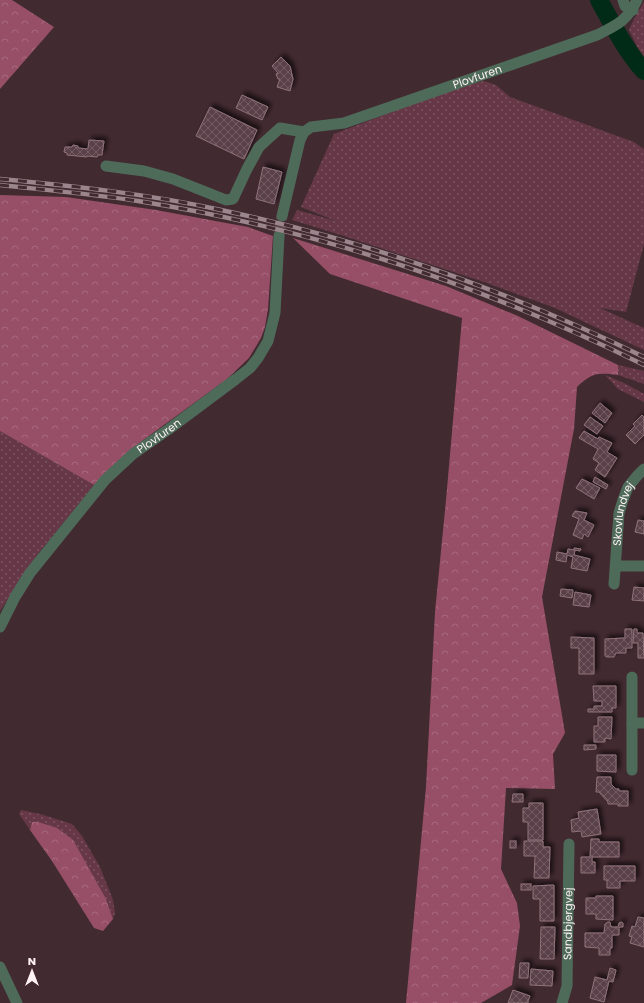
<svg xmlns="http://www.w3.org/2000/svg" width="644" height="1003" font-family="Poppins,sans-serif">
	<style>
		.grass { fill: url(#grass-dots) }
		.forest { fill: url(#forest-crowns) }
		.lines { fill: none; stroke-linecap: round; stroke-linejoin: round }
		.river { stroke: #012b17; stroke-width: 18 }
		.building { fill: url(#building-cross-hatch); stroke: #8f727a; filter: url(#shadow) }
		.minor-tunnel { stroke: #5e484e; stroke-width: 11; stroke-dasharray: 11 5.5; stroke-linecap: butt }
		.minor { stroke: #4e6b59; stroke-width: 11 }
		.rail-casing { stroke: #9a868c; stroke-width: 4.5 }
		.rail { stroke: #422a31; stroke-width: 3; stroke-dasharray: 9; stroke-linecap: butt }
		.labels { text-anchor: middle; dominant-baseline: central; stroke-width: 4; stroke-linejoin: round; paint-order: stroke }
		.street-label { font-size: 11px; fill: #fff1f5; stroke: #422a31 }
	</style>
	<defs>
		<pattern id="grass-dots" width="8" height="8" patternUnits="userSpaceOnUse"><rect width="8" height="8" fill="#663847"/><path d="M2 2h.1M6 6h.1" fill="none" stroke="#7d5562" stroke-width="1.8" stroke-linecap="round"/></pattern>
		<pattern id="forest-crowns" width="20" height="18" patternUnits="userSpaceOnUse"><rect width="20" height="18" fill="#964f67"/><path d="M2 6a3 3 0 1 1 6 0M12 15a3 3 0 1 1 6 0" fill="none" stroke="#a6697d"/></pattern>
		<pattern id="building-cross-hatch" width="8" height="8" patternUnits="userSpaceOnUse"><rect width="8" height="8" fill="#5a4048"/><path d="M0 0l8 8M0 8l8-8" fill="none" stroke="#735c63"/></pattern>
		<filter id="shadow"><feDropShadow dx="3.5" dy="-3.5" stdDeviation="2" flood-color="#0009"/></filter>
	</defs>
	<rect width="100%" height="100%" fill="#422a31"/>
	<g class="grass">
		<path d="M644,1V58L638,48L629,30L632,23Z"/>
		<path d="M484,81L496,85L510,97L634,142L644,149V244L626,312L600,308L644,328V350L555,308L484,282L341,235L292,220L297,210L336,221L301,207L334,134L457,87Z"/>
		<path d="M618,365L644,371V384L618,375Z"/>
		<path d="M605,375L626,384L644,394V402L618,389Z"/>
		<path d="M0,431L94,485L38,554L0,611Z"/>
		<path d="M21,810L40,814L72,824L82,836L100,867L113,900L115,913L113,919L106,899L32,822L30,830L19,814Z"/>
	</g>
	<g class="forest">
		<path d="M0,0H12L54,27L0,89Z"/>
		<path d="M0,195L66,197L156,210L248,227L273,236L268,309L265,327L261,338L249,358L227,379L142,441L94,485L0,431Z"/>
		<path d="M293,238L446,286L518,316L618,365V375C597,373 593,372 577,387L574,429L542,597L565,733L553,754L555,789L506,788L501,869L517,903L520,926L512,985L481,1003H406L426,787L435,612L446,500L462,318L330,274Z"/>
		<path d="M32,822H38L57,828L73,840L106,899L113,919L103,931L94,928L52,861L30,830Z"/>
	</g>
	<g class="lines">
		<path class="river" d="M599,0C613,25 625,50 644,71"/>
	</g>
	<g class="building">
		<path d="M281,57L290,66L293,79L290,91L277,87L280,79H278L276,74L278,73L272,66Z"/>
		<path d="M242,95L268,107L262,120L236,108Z"/>
		<path d="M210,107L257,130L244,159L196,136Z"/>
		<path d="M89,140L104,141L102,155H98L97,157L87,156V157L67,155V153L64,152L65,147H72L73,145L78,146V148L88,149Z"/>
		<path d="M263,167L282,172L274,204L256,199Z"/>
		<path d="M600,403L612,413L605,423L592,413Z"/>
		<path d="M642,415L644,417V435L635,444L626,435L635,426L633,424Z"/>
		<path d="M590,417L603,426L597,434L584,425Z"/>
		<path d="M584,431L598,439L599,437L612,443L607,452L617,458L605,477L595,470L599,463L593,459L598,449L579,438Z"/>
		<path d="M595,477L608,485L606,489L593,482Z"/>
		<path d="M582,479L600,488L594,499L576,488Z"/>
		<path d="M575,511L587,513L584,520L594,525L588,537L584,534L582,539L573,535L579,519L572,516Z"/>
		<path d="M638,520L644,521V534L635,532Z"/>
		<path d="M574,548L581,549L580,551L575,550L574,555L590,559L587,571L571,568L573,557L567,555L566,562L556,560L557,552L567,554L568,549L574,550Z"/>
		<path d="M634,587L644,588V601L632,600Z"/>
		<path d="M561,589L573,590L572,598L560,596Z"/>
		<path d="M575,592L591,595L589,607L573,605Z"/>
		<path d="M625,629H632V648H626V653H616L614,657H607L605,656V639L625,638Z"/>
		<path d="M634,629H637V633H643L644,658H638V643H633Z"/>
		<path d="M571,637L594,638V674H579V648H571Z"/>
		<path d="M593,686H616V708H612V712H588V709H594V706H602V701H594Z"/>
		<path d="M598,717H612L611,739L605,738V742H594V726H598Z"/>
		<path d="M584,745H596V749L584,750Z"/>
		<path d="M597,755H616V772L597,771Z"/>
		<path d="M597,777H611V784L616,789H619V791H628V806H618V804H608V802L599,792H596Z"/>
		<path d="M513,794H523V802H512Z"/>
		<path d="M529,803H543V840H528V822H523V808H529Z"/>
		<path d="M597,809L601,834L582,837L581,831L572,832L571,820L579,818L578,812Z"/>
		<path d="M591,839H599V842H619V857H592V862H595V873H581V857H590Z"/>
		<rect x="510" y="841" width="6" height="7"/>
		<path d="M524,841H543V847H550L549,878H534L535,856H524Z"/>
		<path d="M604,866H635V881H620V888H607V880H604Z"/>
		<rect x="521" y="884" width="10" height="6"/>
		<path d="M554,885V921H540V899H533V886Z"/>
		<path d="M596,896H613V920L596,919V914H586V898H596Z"/>
		<path d="M638,917L644,918V947L630,943L632,937L629,936L632,926L635,927Z"/>
		<path d="M608,922H610L611,927H618L619,923L621,922L623,923V927H619V935H612V948H610V955H599V948L585,947V933H604L605,924Z"/>
		<path d="M541,927H555L554,959H540Z"/>
		<path d="M520,963H529L528,978H519Z"/>
		<path d="M610,968L616,970L613,982L609,981L604,1002L590,998L595,977L607,980Z"/>
		<path d="M531,969L553,971L552,986L530,985Z"/>
		<path d="M513,990L530,996L528,1001V1003H508Z"/>
	</g>
	<g class="lines">
		<path class="minor-tunnel" d="M279,236L282,216"/>
		<g class="minor">
			<path d="M623,0L625,6L633,10"/>
			<path d="M106,166L144,171L173,179L226,200L233,199L247,169L259,147L280,128L304,132"/>
			<path id="s1" d="M282,216L300,140L304,132L311,127L344,123L597,35C617,25 627,21 637,0"/>
			<path d="M616,566H644"/>
			<path id="s2" d="M614,584L619,513L623,500L628,487L637,476L644,469"/>
			<path id="s3" d="M0,627L15,597L30,573L105,480L133,454L169,429L236,379L250,368L258,358L268,341L275,313L279,236"/>
			<path d="M632,677V770"/>
			<path d="M632,723H644"/>
			<path d="M0,967L17,1003"/>
			<path id="s4" d="M562,1003L567,986L569,844"/>
		</g>
		<defs>
			<g id="rail">
				<path d="M0,179C74,186 148,194 221,210C368,241 509,291 644,357"/>
				<path d="M0,185C46,190 92,194 138,201C314,229 484,286 644,365"/>
			</g>
		</defs>
		<use href="#rail" class="rail-casing"/>
		<use href="#rail" class="rail"/>
	</g>
	<g class="labels">
		<g class="street-label">
			<text stroke="none"><textPath href="#s1" startOffset="270">Plovfuren</textPath></text>
			<text stroke="none"><textPath href="#s3" startOffset="251">Plovfuren</textPath></text>
			<text stroke="none"><textPath href="#s2" startOffset="71">Skovlundvej</textPath></text>
			<text stroke="none"><textPath href="#s4" startOffset="80">Sandbjergvej</textPath></text>
		</g>
	</g>
	<g transform="translate(32 971)" stroke="#422a31" stroke-width="3" paint-order="stroke">
	<path d="M0-3L7 15L0 10L-7 15Z" fill="#fff1f5"/>
	<text y="-6" font-size="11" font-weight="bold" text-anchor="middle" fill="#fff1f5">N</text>
	</g>
</svg>
